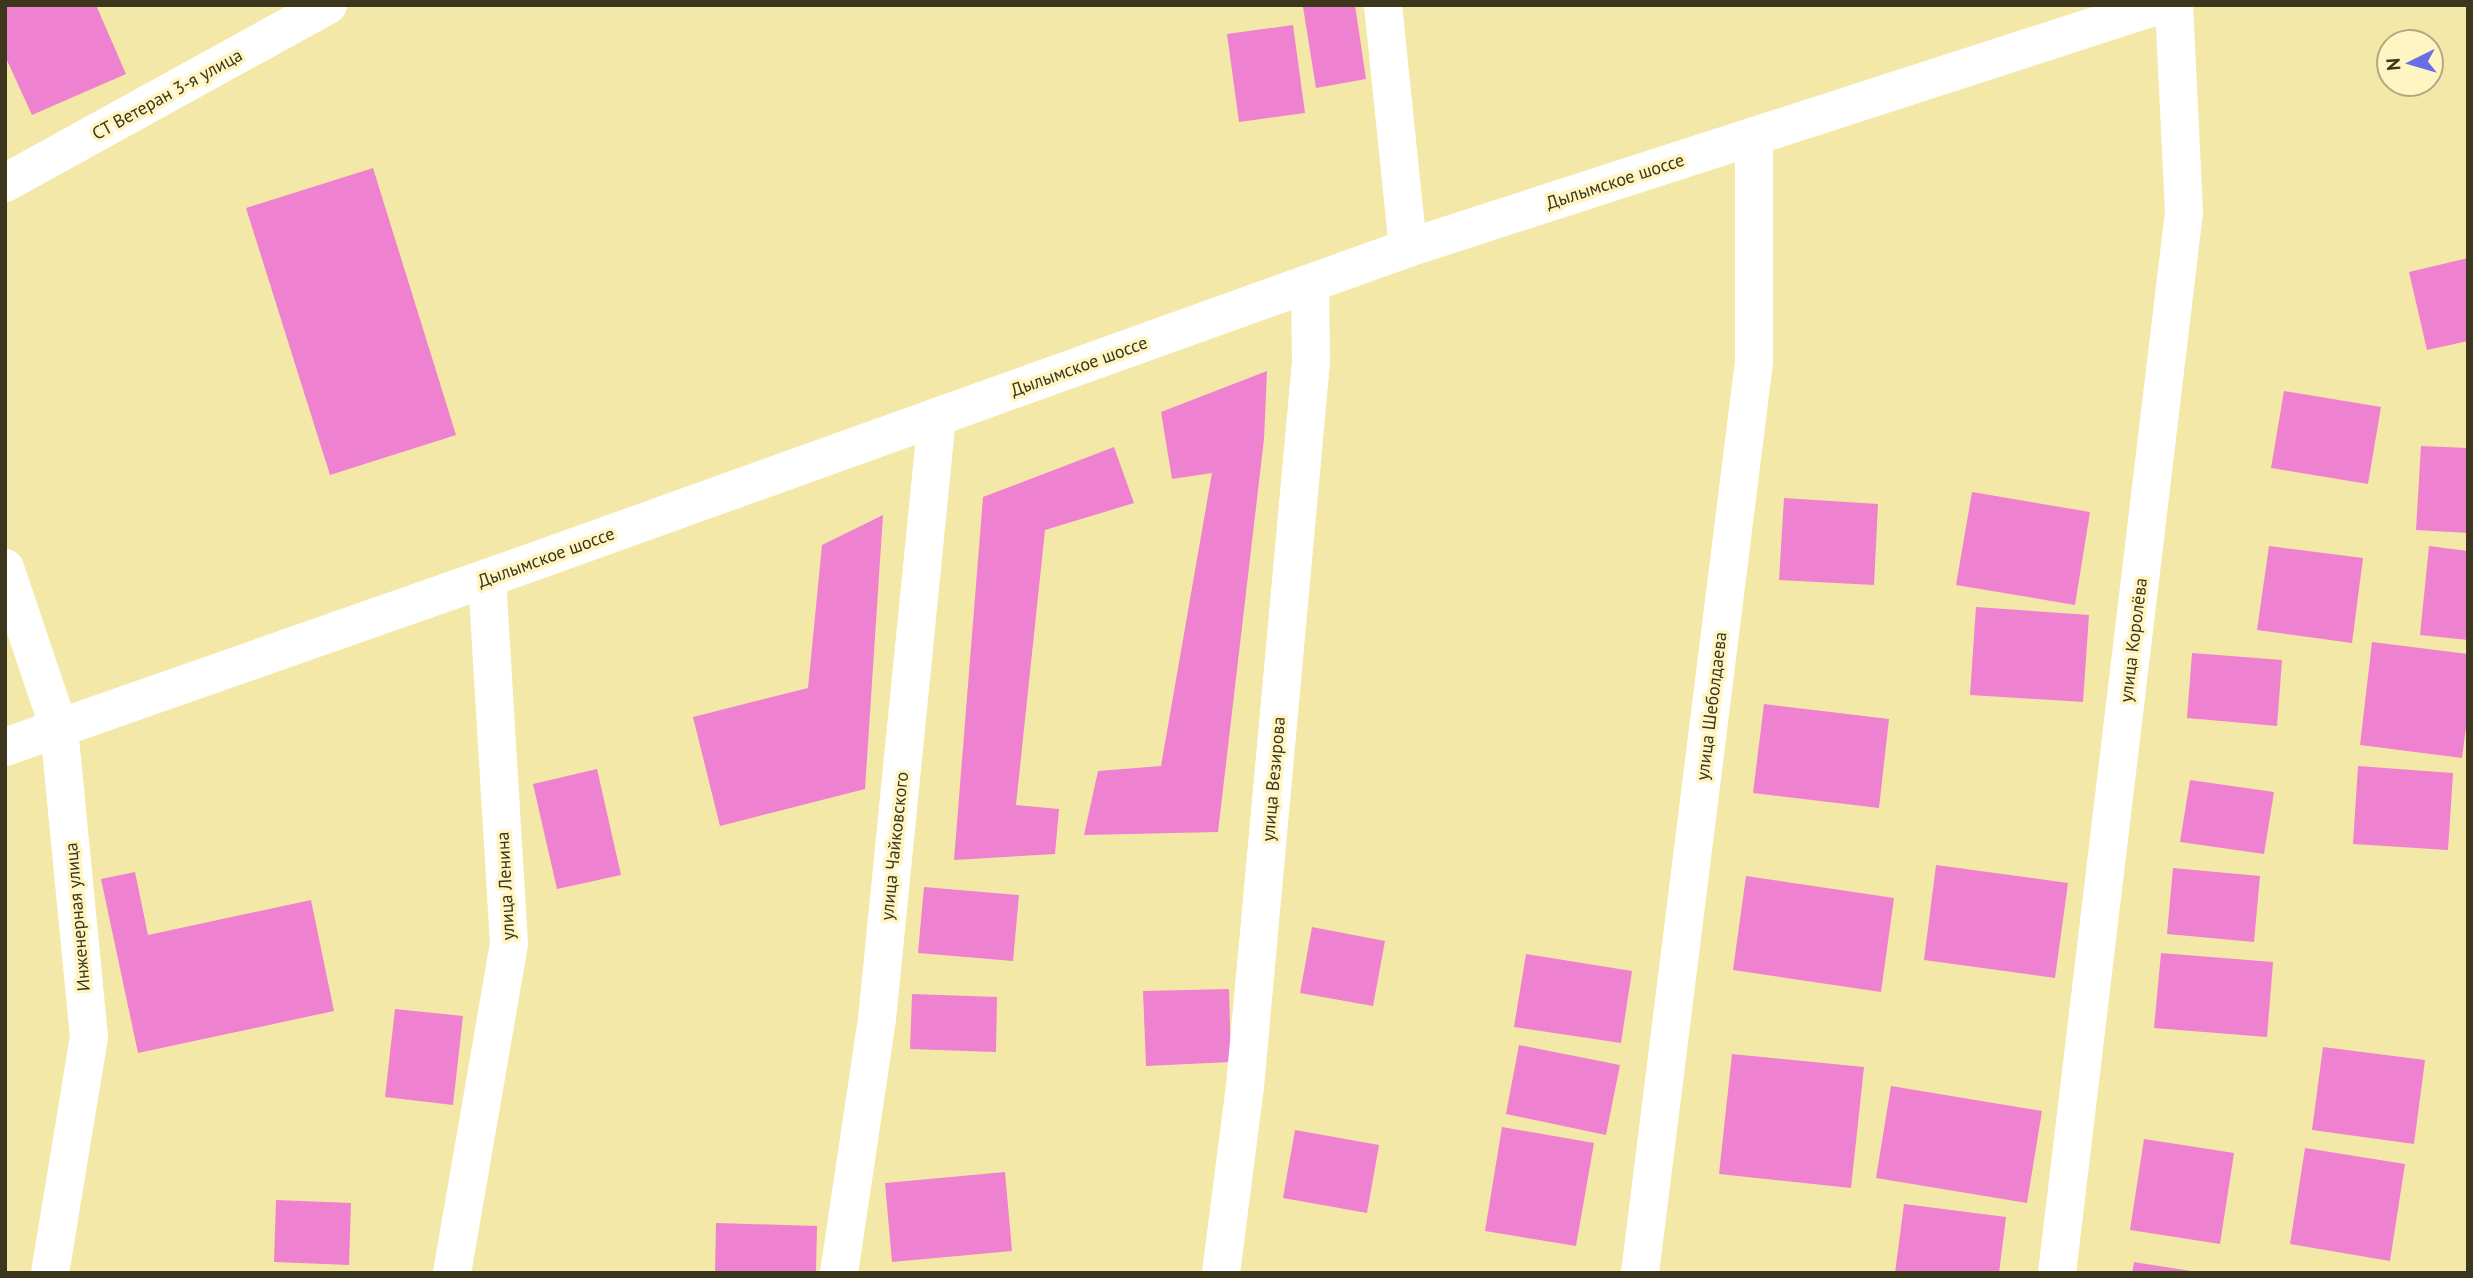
<svg xmlns="http://www.w3.org/2000/svg" width="2473" height="1278" font-family="'PT Sans',sans-serif">
	<style>
		.building { fill: #ee82d1 }
		.lines { fill: none; stroke-linecap: round; stroke-linejoin: round }
		.street { stroke: #fff; stroke-width: 38 }
		.secondary { stroke: #fff; stroke-width: 38 }
		.labels { text-anchor: middle; dominant-baseline: central; stroke-width: 7; stroke-linejoin: round; paint-order: stroke }
		.street-label { font-size: 18px; fill: #3b361c; stroke: #fff5c2 }
	</style>
	<rect width="100%" height="100%" fill="#f4e8a8"/>
	<g class="building">
		<path d="M5,5H96L126,74L32,115L5,56Z"/>
		<path d="M1312,5H1355L1366,79L1316,88L1303,7Z"/>
		<path d="M1293,25L1305,113L1239,122L1227,34Z"/>
		<path d="M373,168L456,435L330,475L246,208Z"/>
		<path d="M2468,258V341L2427,350L2409,272Z"/>
		<path d="M1267,371L1264,439L1218,832L1084,835L1098,771L1161,766L1212,473L1172,479L1161,412Z"/>
		<path d="M2284,391L2381,407L2368,484L2271,468Z"/>
		<path d="M2421,446L2468,448V533L2416,530Z"/>
		<path d="M1114,447L1134,503L1045,530L1016,805L1059,809L1055,854L954,860L983,497Z"/>
		<path d="M1972,492L2090,512L2075,605L1956,585Z"/>
		<path d="M1784,498L1878,504L1874,585L1779,580Z"/>
		<path d="M883,515L865,789L720,826L693,717L808,688L822,545Z"/>
		<path d="M2269,546L2363,558L2352,643L2257,630Z"/>
		<path d="M2429,546L2468,551V640L2420,635Z"/>
		<path d="M1976,607L2089,615L2083,702L1970,695Z"/>
		<path d="M2372,642L2468,654V712L2462,758L2360,745Z"/>
		<path d="M2192,653L2282,660L2277,726L2187,718Z"/>
		<path d="M1764,704L1889,719L1879,808L1753,793Z"/>
		<path d="M2358,766L2453,773L2448,850L2353,844Z"/>
		<path d="M597,769L621,875L557,889L533,784Z"/>
		<path d="M2190,780L2274,792L2264,854L2180,842Z"/>
		<path d="M1936,865L2068,883L2055,978L1924,960Z"/>
		<path d="M2173,868L2260,876L2254,942L2167,934Z"/>
		<path d="M135,872L148,935L311,900L334,1011L138,1053L101,879Z"/>
		<path d="M1746,876L1894,898L1881,992L1733,970Z"/>
		<path d="M924,887L1019,895L1013,961L918,953Z"/>
		<path d="M1312,927L1385,941L1373,1006L1300,993Z"/>
		<path d="M2161,953L2273,962L2267,1037L2154,1028Z"/>
		<path d="M1526,954L1632,971L1621,1043L1514,1027Z"/>
		<path d="M1229,989L1231,1062L1146,1066L1143,991Z"/>
		<path d="M912,994L997,997L996,1052L910,1049Z"/>
		<path d="M395,1009L463,1016L453,1105L385,1097Z"/>
		<path d="M1519,1045L1620,1065L1606,1135L1506,1114Z"/>
		<path d="M2323,1047L2425,1060L2414,1144L2312,1130Z"/>
		<path d="M1732,1054L1864,1067L1851,1188L1719,1174Z"/>
		<path d="M1891,1086L2042,1111L2027,1203L1876,1178Z"/>
		<path d="M1502,1127L1594,1143L1576,1246L1485,1231Z"/>
		<path d="M1295,1130L1379,1145L1367,1213L1283,1198Z"/>
		<path d="M2144,1139L2234,1153L2220,1244L2130,1230Z"/>
		<path d="M2305,1148L2405,1164L2390,1261L2290,1244Z"/>
		<path d="M1005,1172L1012,1251L892,1262L885,1183Z"/>
		<path d="M276,1200L351,1203L349,1265L274,1262Z"/>
		<path d="M1904,1204L2006,1217L1999,1273H1895Z"/>
		<path d="M716,1223L817,1226L816,1273H715Z"/>
		<path d="M2134,1262L2191,1271V1273H2132Z"/>
	</g>
	<g class="lines">
		<g class="street">
			<path d="M1383,5L1408,248"/>
			<path d="M5,183L328,5"/>
			<path d="M5,568L59,728L89,1037L50,1273"/>
			<path d="M452,1273L509,944L487,578"/>
			<path d="M839,1273L877,1019L937,417"/>
			<path d="M1221,1273L1245,1086L1311,362L1310,284"/>
			<path d="M1640,1273L1754,362V137"/>
			<path d="M2057,1273L2184,212L2174,5"/>
		</g>
		<path class="secondary" d="M5,747L513,569L1408,248L2160,5"/>
	</g>
	<g class="labels">
		<g class="street-label">
			<text transform="translate(167 94) rotate(-29)">СТ Ветеран 3-я улица</text>
			<text transform="translate(1615 181) rotate(-18)">Дылымское шоссе</text>
			<text transform="translate(1079 366) rotate(-20)">Дылымское шоссе</text>
			<text transform="translate(546 557) rotate(-20)">Дылымское шоссе</text>
			<text transform="translate(2133 640) rotate(-83)">улица Королёва</text>
			<text transform="translate(1711 706) rotate(-83)">улица Шеболдаева</text>
			<text transform="translate(1273 779) rotate(-85)">улица Везирова</text>
			<text transform="translate(894 846) rotate(-84)">улица Чайковского</text>
			<text transform="translate(505 886) rotate(-93)">улица Ленина</text>
			<text transform="translate(77 917) rotate(-95)">Инженерная улица</text>
		</g>
	</g>
	<rect width="2473" height="1278" fill="none" stroke="#3b361c" stroke-width="14"/>
	<g transform="translate(2410 63) rotate(265)"><circle r="33" fill="#fff5c2" stroke="#b1a980" stroke-width="2"/>
	<path d="M0-5L12 26L0 18L-12 26Z" fill="#696de6"/>
	<text y="-10" font-size="19" font-weight="bold" text-anchor="middle" fill="#3b361c">N</text>
	</g>
</svg>
